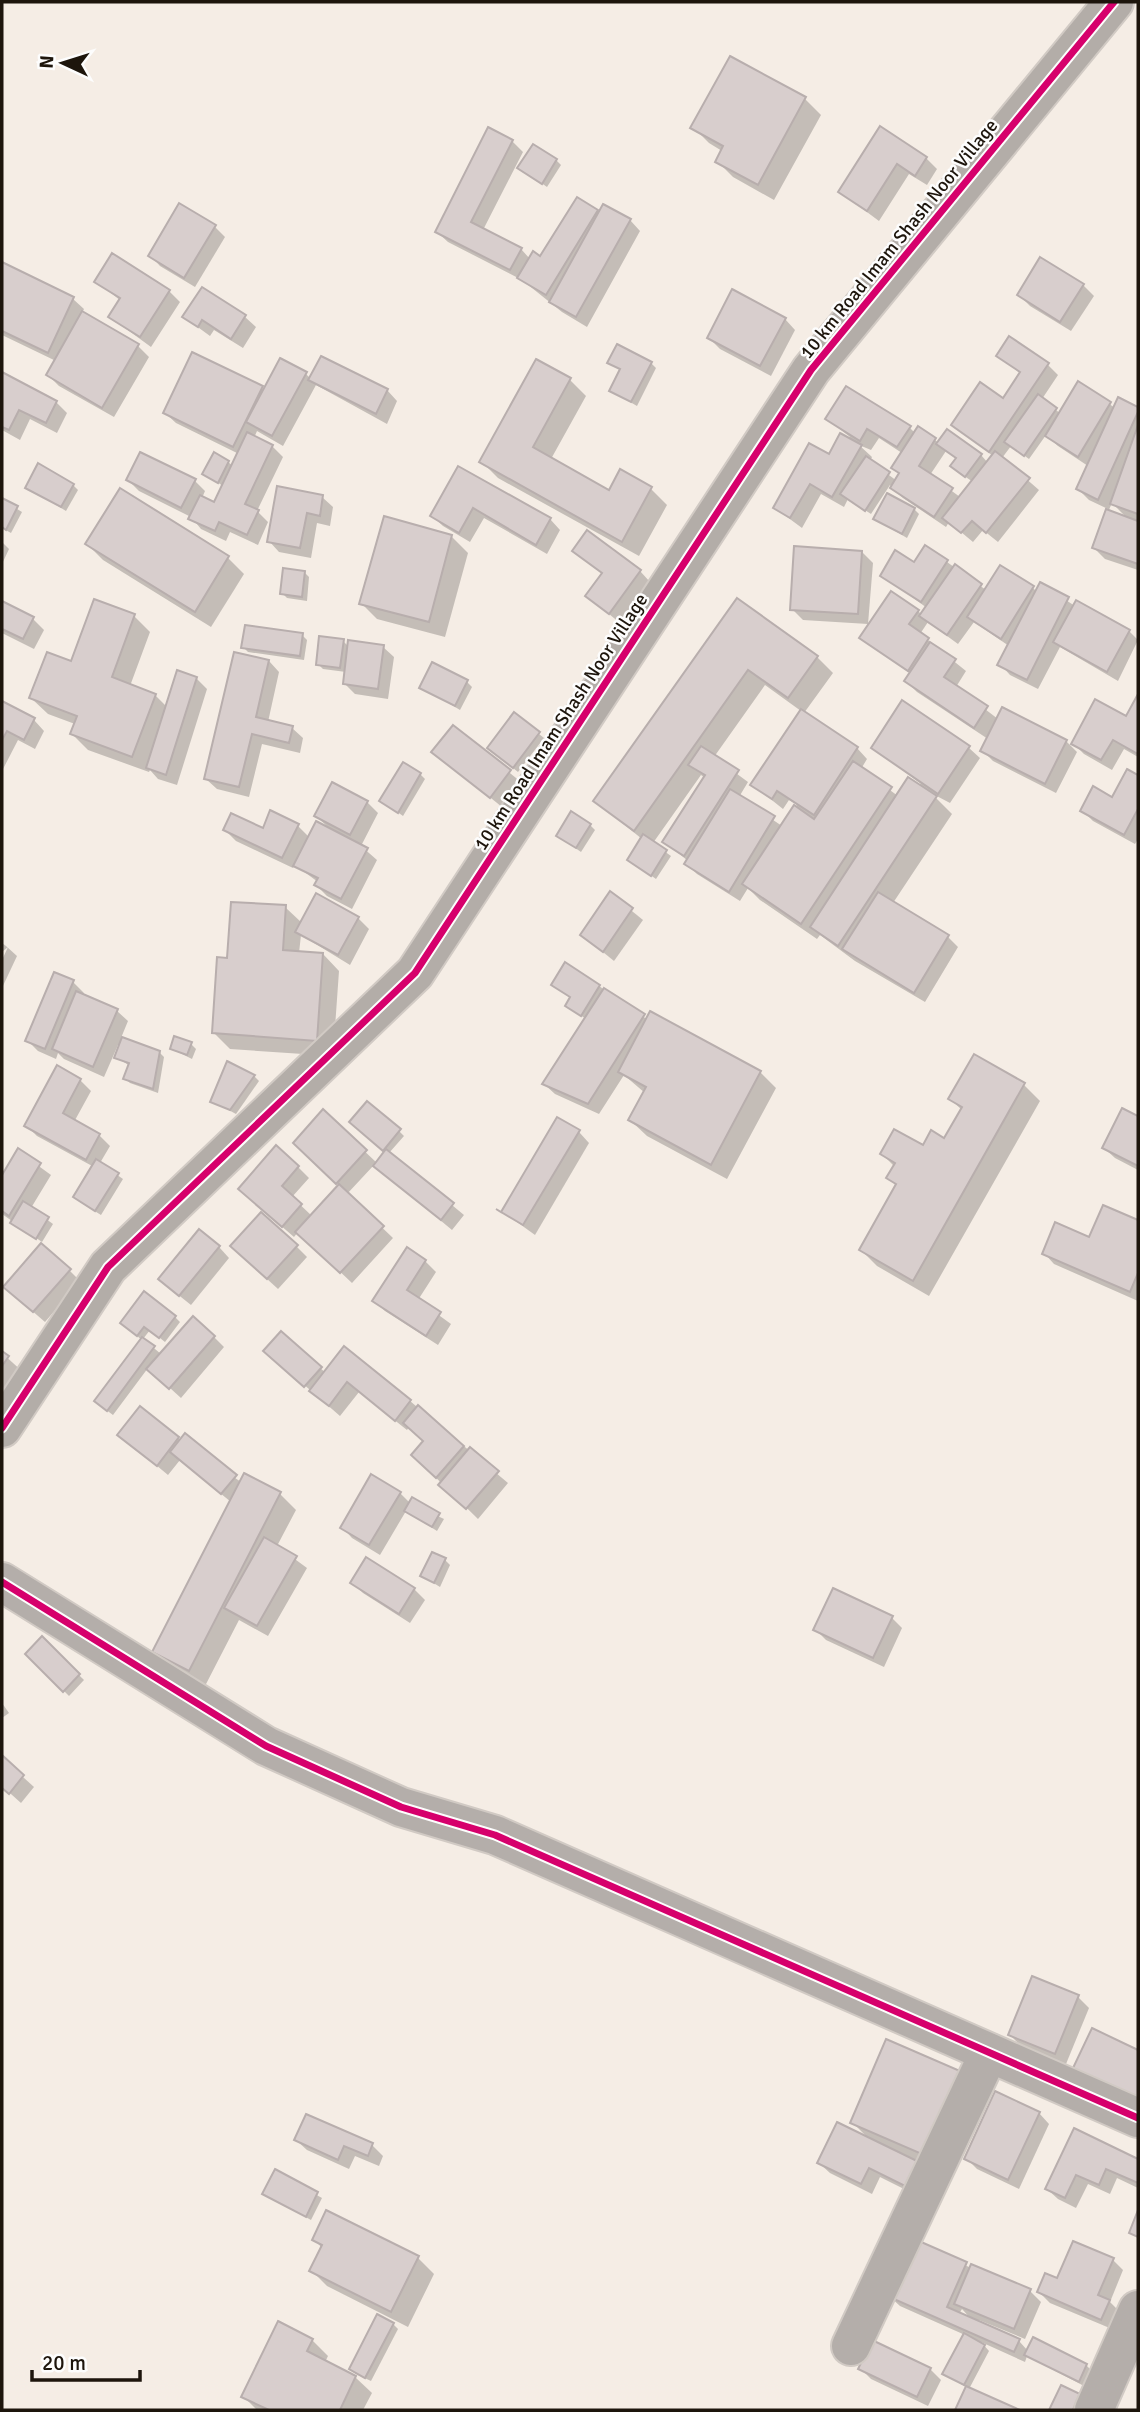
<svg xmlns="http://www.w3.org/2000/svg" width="1140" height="2412" font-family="Signika,sans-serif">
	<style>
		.shadow { fill: #0003; fill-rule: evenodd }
		.building { fill: #d8cecd; stroke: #b8aead; stroke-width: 2 }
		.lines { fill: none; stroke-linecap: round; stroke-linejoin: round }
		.street-casing { stroke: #d1cac4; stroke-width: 42 }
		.secondary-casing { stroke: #d1cac4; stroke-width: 42 }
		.street { stroke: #b4aeaa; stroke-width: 38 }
		.secondary { stroke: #b3ada8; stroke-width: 38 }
		.cycleway-casing { stroke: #fdfdfd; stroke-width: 11 }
		.cycleway { stroke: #d6006c; stroke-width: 7 }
		.labels { text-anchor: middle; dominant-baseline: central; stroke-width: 5; stroke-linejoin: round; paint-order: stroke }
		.street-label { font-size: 19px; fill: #1d150c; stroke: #fdfdfd }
	</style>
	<rect width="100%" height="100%" fill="#f5ede5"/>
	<g class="shadow">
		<path d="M805,99L821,115L774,200L733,177L717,161L722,151L709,143L693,127Z"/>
		<path d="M881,129L926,158L937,169L927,185L909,174L879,221L840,192Z"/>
		<path d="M512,141L523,152L483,230L521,249L530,259L541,258L597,211L630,220L640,231L587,327L562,312L522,280L448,242L437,232Z"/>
		<path d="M556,160L561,165L547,187L520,168Z"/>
		<path d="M215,227L225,237L195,287L160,266L150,255Z"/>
		<path d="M2,264L73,299L84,309L82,313L138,346L149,357L114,417L59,386L48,375L56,361L2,335Z"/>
		<path d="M96,281L169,291L180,302L151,347L110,317L121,301Z"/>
		<path d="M1083,285L1094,296L1071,331L1030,306L1019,295Z"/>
		<path d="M202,289L245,317L256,327L243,348L214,330L210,336L184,317Z"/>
		<path d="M785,319L795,330L771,376L720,349L709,338Z"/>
		<path d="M998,355L1048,365L1058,375L1042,399L1061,414L1079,383L1115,408L1119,400L1138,409V570L1105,559L1094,548L1108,509L1089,500L1078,489L1088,466L1058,446L1046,435L1029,459L1011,446L1002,458L1039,490L998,542L983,530L973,542L949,522L946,527L903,498L890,485L871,514L848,499L844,507L821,494L802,528L775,508L850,437L827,419L909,427L915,433L918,428L939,443L981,455L988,463L993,456L953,425L1004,400L1021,374ZM879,438L902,453L893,468L900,475L897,481L870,461L872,457L859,445L871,450ZM946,451L957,459V471L973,482L960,497L930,475ZM1112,503L1129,520L1108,512Z"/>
		<path d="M610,362L651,363L656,368L637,406L611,391L621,371Z"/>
		<path d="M305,373L311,379L387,390L397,401L387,424L316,385L283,446L257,431L254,438L272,446L283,457L257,511L268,522L258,545L230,532L226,541L201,529L191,517L139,491L128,480H194L205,491L202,498L215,504L223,486L205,474L228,462L233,466L239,454L176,423L165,413L261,388L265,391Z"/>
		<path d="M2,374L56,402L67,413L57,433L30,419L20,440L2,430Z"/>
		<path d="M570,380L586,396L551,459L610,492L651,489L667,505L639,556L498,478L482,462Z"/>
		<path d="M459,468L550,519L560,530L547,554L484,518L470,542L443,526L432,516Z"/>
		<path d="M73,485L78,490L66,511L27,487Z"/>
		<path d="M120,490L228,558L244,574L211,627L103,560L87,544Z"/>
		<path d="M322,497L333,507L330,526L317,523L311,558L279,552L269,541Z"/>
		<path d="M2,500L22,512L11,533L2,528Z"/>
		<path d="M914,509L919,514L907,538L875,519Z"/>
		<path d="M385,518L452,537L468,553L445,637L377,619L361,603Z"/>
		<path d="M2,542L9,549L2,564Z"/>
		<path d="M574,550L640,571L650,582L620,623L587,596L603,574Z"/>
		<path d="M862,552L873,563L868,624L803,620L792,609Z"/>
		<path d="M947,562L986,590L1033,588L1037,592L1041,584L1075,606L1129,631L1138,640L1118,681L1060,647L1038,689L1010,675L1000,664L1009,646L974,622L958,644L928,622L920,634L966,671L956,687L998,719L1066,741L1077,752L1056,793L993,761L983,751L988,739L917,692L906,681L911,674L862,638L918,611L922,615L927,608L882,575L914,564Z"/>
		<path d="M304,572L309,577L307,601L287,598L282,593Z"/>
		<path d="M737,600L817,657L833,673L804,713L857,748L867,759L861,769L898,796L921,784L873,748H969L980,758L950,803L931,793L952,814L893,903L948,937L958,947L925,1002L855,961L820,935L817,939L760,900L748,888L740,901L697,874L687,864L688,861L664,841L705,778L701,775L653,843L671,856L656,879L629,860L642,839L595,801ZM765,685L801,711L753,785L783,809L789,800L797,805L782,826L739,797L748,782L714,757Z"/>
		<path d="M2,603L33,619L44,630L34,649L2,633Z"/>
		<path d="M134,616L150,632L130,686L155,695L167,707L196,678L207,689L177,785L158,779L150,770L149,772L88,750L72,734L75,724L48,714L31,698Z"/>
		<path d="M302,635L307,640L304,660L248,652L243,647Z"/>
		<path d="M343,641L349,647H383L394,657L388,699L355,694L345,684L346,672L323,669L318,664Z"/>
		<path d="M269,661L279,672L268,722L292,728L303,738L300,753L262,744L249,797L217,789L206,779Z"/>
		<path d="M467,682L472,687L460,710L422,687Z"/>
		<path d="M1138,697V757L1124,749L1112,770L1084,754L1073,743L1127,718Z"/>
		<path d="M2,703L34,720L44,731L35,749L18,740L2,771Z"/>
		<path d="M453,727L521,782L502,807L434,752Z"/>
		<path d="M539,734L544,738L518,772L494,753Z"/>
		<path d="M1128,771L1138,777V839L1135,844L1093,821L1082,810L1112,799Z"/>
		<path d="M420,774L425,779L403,816L382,801Z"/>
		<path d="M367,802L378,813L361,846L377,860L352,909L327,896L316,885L318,882L295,865L293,868L236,841L225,830H263L297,825L309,837L331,830L316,816Z"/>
		<path d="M590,825L595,830L581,852L558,836Z"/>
		<path d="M611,894L643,920L614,961L582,935Z"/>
		<path d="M285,907L302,923L358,918L369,929L350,965L301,935L299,953L323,954L339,971L333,1056L230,1049L214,1033L228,959Z"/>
		<path d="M2,943L6,946L17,956L2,988V960L8,947L2,952Z"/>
		<path d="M73,982L84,993L83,995L117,1011L128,1021L121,1038L159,1052L164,1057L158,1093L130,1083L125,1078L130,1066L116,1057L121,1046L118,1045L104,1077L64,1059L58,1053L56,1059L38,1051L27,1040Z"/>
		<path d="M553,984L599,986L648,1020L760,1072L776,1088L727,1179L647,1136L630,1120L645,1093L624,1075L599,1114L555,1094L544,1084L586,1019L567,1006L572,998Z"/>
		<path d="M191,1044L196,1049L192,1059L172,1049Z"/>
		<path d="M58,1068L80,1080L91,1091L74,1122L99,1135L110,1146L100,1163L123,1179L101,1215L80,1202L94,1167L37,1136L26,1125Z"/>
		<path d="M254,1076L259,1081L236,1114L212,1101Z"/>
		<path d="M1024,1085L1040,1101L929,1296L877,1266L861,1250L897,1187L889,1178L895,1167L882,1154L923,1148L945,1140L962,1110L950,1099Z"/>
		<path d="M1123,1110L1138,1118V1170L1115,1158L1104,1148Z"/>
		<path d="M323,1112L377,1163L386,1152L356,1127L399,1131L404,1136L389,1153L464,1215L452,1230L374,1165L347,1194L393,1238L352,1283L298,1232L294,1237L251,1200L298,1167L309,1178L292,1197L312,1216L340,1186L306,1154Z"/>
		<path d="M579,1132L589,1143L535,1235L503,1212Z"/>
		<path d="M18,1151L51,1175L31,1208L53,1224L42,1242L2,1214V1178Z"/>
		<path d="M1104,1207L1138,1222V1301L1054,1264L1044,1253L1090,1240Z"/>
		<path d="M296,1246L307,1257L278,1289L243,1257Z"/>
		<path d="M219,1247L229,1258L191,1305L171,1289Z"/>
		<path d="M425,1261L436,1272L418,1300L451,1324L438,1345L385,1311L375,1301Z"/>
		<path d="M69,1270L80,1281L45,1322L16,1297Z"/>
		<path d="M175,1317L180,1322L165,1342L150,1330L143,1339L161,1354L214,1337L224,1347L181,1398L148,1368L113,1415L101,1406L142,1340L127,1328Z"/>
		<path d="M2,1353L24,1373L2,1406Z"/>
		<path d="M271,1356L320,1368L326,1373L410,1401L508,1483L478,1519L424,1466L425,1442L409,1427L407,1430L359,1392L340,1416Z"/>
		<path d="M141,1408L181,1441L241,1482L280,1494L296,1510L277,1546L307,1568L268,1636L239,1620L205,1686L170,1667L154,1651L231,1502L180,1460L168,1475L120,1435Z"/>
		<path d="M400,1493L410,1503L444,1519L437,1531L406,1511L380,1555L352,1538L342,1527Z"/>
		<path d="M445,1560L450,1565L440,1587L422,1576Z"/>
		<path d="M352,1582L414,1589L425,1600L410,1623L363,1593Z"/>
		<path d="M892,1618L902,1628L884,1667L826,1640L815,1629Z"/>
		<path d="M42,1639L84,1680L69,1696L27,1654Z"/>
		<path d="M2,1703L9,1713L2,1718Z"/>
		<path d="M2,1758L34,1787L21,1803L2,1786Z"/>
		<path d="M1078,1997L1089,2008L1066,2064L1021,2046L1010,2035Z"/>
		<path d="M887,2041L940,2170L911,2158L927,2173L916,2195L880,2177L872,2194L830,2173L819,2163L869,2139L852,2122Z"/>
		<path d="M1039,2113L1049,2124L1019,2189L977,2169L966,2158Z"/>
		<path d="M307,2116L372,2145L383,2156L379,2166L355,2156L349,2169L307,2150L296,2140Z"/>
		<path d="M1075,2130L1138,2160V2188L1117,2178L1110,2194L1088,2184L1076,2208L1058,2199L1047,2189Z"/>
		<path d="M276,2172L322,2198L311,2220L264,2194Z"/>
		<path d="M327,2212L418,2258L434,2274L408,2327L327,2286L311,2270L322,2248L314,2239Z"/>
		<path d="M913,2240L971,2268L1030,2291L1041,2302L1025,2339L979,2320L978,2323L1019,2341L1028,2351L1086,2365L1091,2370L1084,2386L1027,2356L1025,2362L981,2342L989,2351L969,2389L1016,2410H957L967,2388L944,2373L965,2335L900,2306L889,2296ZM962,2309L972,2320L959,2314Z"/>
		<path d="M1113,2260L1123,2270L1110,2302L1120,2312L1112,2329L1050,2303L1039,2292L1058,2280Z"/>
		<path d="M393,2324L398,2329L371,2381L356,2374L351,2369Z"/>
		<path d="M312,2340L328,2356L325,2362L355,2377L372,2393L363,2410H257L243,2396Z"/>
		<path d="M860,2368L930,2369L941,2380L928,2406L871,2379Z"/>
	</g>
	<g class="building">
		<path d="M730,56L806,97L758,185L715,162L723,146L690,128Z"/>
		<path d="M880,126L927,157L915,176L897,164L867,211L838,192Z"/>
		<path d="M488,127L513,140L471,222L522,248L510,270L435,232Z"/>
		<path d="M533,144L557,159L542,184L517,168Z"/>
		<path d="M577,197L598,210L546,295L517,278L533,251L540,256Z"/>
		<path d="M179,203L216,225L184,278L148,256Z"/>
		<path d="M603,204L631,219L576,317L549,302Z"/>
		<path d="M112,253L170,290L140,337L108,317L120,298L94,282Z"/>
		<path d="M1040,257L1084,284L1060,322L1017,295Z"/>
		<path d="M2,262L74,297L48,353L2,331Z"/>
		<path d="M202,287L246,315L231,339L202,320L198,327L182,317Z"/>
		<path d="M732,289L786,318L760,366L707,338Z"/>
		<path d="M82,311L139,344L102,408L46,375Z"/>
		<path d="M1009,336L1049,363L989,452L951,425L980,382L1003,398L1020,372L996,356Z"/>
		<path d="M617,344L652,362L631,402L609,391L620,369L607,363Z"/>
		<path d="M192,352L263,386L233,447L163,413Z"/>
		<path d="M321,356L388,389L376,414L308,380Z"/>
		<path d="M280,358L307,372L272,436L246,422Z"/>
		<path d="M536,359L571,378L533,447L609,490L620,469L652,487L622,542L479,462Z"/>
		<path d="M2,372L57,401L46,423L19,410L9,430L2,427Z"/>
		<path d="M1078,381L1111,402L1078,457L1045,436Z"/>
		<path d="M846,386L911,426L897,447L867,429L860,441L825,419Z"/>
		<path d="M1038,394L1057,408L1024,456L1004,442Z"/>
		<path d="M1118,397L1138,407V412L1098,500L1076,489Z"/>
		<path d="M1138,425V514L1110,504Z"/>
		<path d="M918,426L936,438L919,466L953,488L934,517L890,488L899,473L891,468Z"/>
		<path d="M947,429L982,454L965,477L950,466L956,458L936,444Z"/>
		<path d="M247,432L273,445L245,504L259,510L247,535L219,522L215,531L188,519L200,495L214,502Z"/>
		<path d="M840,433L862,445L832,497L810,484L790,518L773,508L809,443L829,454Z"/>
		<path d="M995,451L1030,478L986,533L972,521L961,533L942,518Z"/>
		<path d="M140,452L196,479L181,508L126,480Z"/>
		<path d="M214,452L229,461L218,483L202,474Z"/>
		<path d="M866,456L890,472L865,511L840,494Z"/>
		<path d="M38,463L74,484L61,507L25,488Z"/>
		<path d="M458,466L551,518L536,545L473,508L459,533L430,516Z"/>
		<path d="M277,486L323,495L320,516L307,513L300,548L267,542Z"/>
		<path d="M120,488L229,556L195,612L85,544Z"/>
		<path d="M887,493L915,508L902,534L873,519Z"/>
		<path d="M2,498L18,506L6,530L2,527Z"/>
		<path d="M1106,509L1138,521V564L1092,548Z"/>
		<path d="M384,516L452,535L429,622L359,604Z"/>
		<path d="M587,530L641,570L609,614L585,596L602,573L572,551Z"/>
		<path d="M925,545L948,560L921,602L880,576L895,550L914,562Z"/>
		<path d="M794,546L862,551L858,614L790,610Z"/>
		<path d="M955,564L982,584L947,635L919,616Z"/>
		<path d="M1000,565L1034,586L1001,639L967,617Z"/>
		<path d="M283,568L305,571L302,597L280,594Z"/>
		<path d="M1040,582L1069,597L1027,680L997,665Z"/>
		<path d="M891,591L919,610L909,624L929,638L908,671L859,638Z"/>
		<path d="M737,598L818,656L788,698L748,670L634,831L593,801Z"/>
		<path d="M94,599L135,614L112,677L156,694L132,757L70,734L77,716L29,698L47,652L71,661Z"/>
		<path d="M1076,600L1130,630L1107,672L1053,642Z"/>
		<path d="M2,601L34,617L23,639L2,629Z"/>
		<path d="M245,625L303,633L300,656L241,648Z"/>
		<path d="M319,636L344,639L340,668L316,665Z"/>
		<path d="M348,640L384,645L378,689L343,684Z"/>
		<path d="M930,642L956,659L944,677L988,706L974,728L904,681Z"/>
		<path d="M234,652L269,660L256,717L293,726L289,743L252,734L239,787L204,779Z"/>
		<path d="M432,662L468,680L455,706L419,688Z"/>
		<path d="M177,670L197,677L166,775L146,768Z"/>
		<path d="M1138,694V754L1113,740L1101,760L1071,744L1095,699L1126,716Z"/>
		<path d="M902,700L970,746L938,794L871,748Z"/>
		<path d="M2,701L35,718L24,740L7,731L2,740Z"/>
		<path d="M1002,707L1067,740L1045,784L980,751Z"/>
		<path d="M801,709L858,747L814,815L777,791L772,799L750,785Z"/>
		<path d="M514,712L540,732L513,768L487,748Z"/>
		<path d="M453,725L511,770L490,798L431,752Z"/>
		<path d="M701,746L739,770L684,856L662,842L705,775L688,765Z"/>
		<path d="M853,761L892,787L801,924L742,884L794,805L814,819Z"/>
		<path d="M403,762L421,773L398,813L379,801Z"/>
		<path d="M1127,769L1138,775V809L1124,835L1080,811L1093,786L1112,797Z"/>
		<path d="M908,777L937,796L838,946L810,927Z"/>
		<path d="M332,782L368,801L350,835L314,816Z"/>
		<path d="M730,789L775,816L729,892L684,864Z"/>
		<path d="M270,810L299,824L282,858L223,830L231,813L263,828Z"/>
		<path d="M571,811L591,824L576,848L556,836Z"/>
		<path d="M316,821L368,848L341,899L314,885L318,878L293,866Z"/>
		<path d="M643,834L667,850L651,876L627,860Z"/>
		<path d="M610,891L633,908L603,952L580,935Z"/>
		<path d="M878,892L949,935L914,993L842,949Z"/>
		<path d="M316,893L359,917L338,955L295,932Z"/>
		<path d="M231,902L286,905L283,950L323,953L317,1041L212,1033L217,957L227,958Z"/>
		<path d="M565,962L600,985L581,1016L565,1006L570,997L551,985Z"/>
		<path d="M54,972L74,980L45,1049L25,1041Z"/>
		<path d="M604,988L645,1014L588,1104L542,1084Z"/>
		<path d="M76,991L118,1009L93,1067L52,1049Z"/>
		<path d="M650,1011L761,1071L711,1165L628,1120L646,1087L618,1072Z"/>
		<path d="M174,1036L192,1042L187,1055L170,1049Z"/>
		<path d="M122,1037L160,1051L153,1089L123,1079L129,1063L114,1058Z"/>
		<path d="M974,1054L1025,1083L913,1281L859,1250L896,1184L886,1178L895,1163L880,1154L894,1129L923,1145L931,1130L944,1138L962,1107L948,1099Z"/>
		<path d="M227,1061L255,1075L230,1110L210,1102Z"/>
		<path d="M57,1065L81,1079L63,1113L100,1134L86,1160L24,1126Z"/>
		<path d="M367,1101L401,1129L383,1151L349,1122Z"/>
		<path d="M1122,1108L1138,1116V1166L1102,1148Z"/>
		<path d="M323,1109L367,1150L336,1184L293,1143Z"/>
		<path d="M557,1117L580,1130L523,1225L496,1209L501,1212Z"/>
		<path d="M276,1145L299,1166L282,1186L302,1204L282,1227L238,1189Z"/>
		<path d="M18,1148L41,1163L9,1216L2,1211V1175Z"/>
		<path d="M386,1149L454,1203L441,1220L373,1166Z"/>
		<path d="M96,1159L119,1173L95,1211L73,1197Z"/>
		<path d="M339,1184L384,1226L340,1273L295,1232Z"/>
		<path d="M23,1201L49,1217L36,1239L10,1223Z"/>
		<path d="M1103,1205L1138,1220V1273L1130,1292L1042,1254L1055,1222L1089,1237Z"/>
		<path d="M261,1212L298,1245L267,1279L230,1246Z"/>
		<path d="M199,1229L220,1246L179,1296L158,1279Z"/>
		<path d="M41,1243L71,1269L33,1312L3,1287Z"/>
		<path d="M407,1247L426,1260L407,1290L441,1312L426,1336L372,1301Z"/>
		<path d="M144,1291L176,1316L159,1338L144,1327L137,1336L120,1323Z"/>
		<path d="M193,1316L215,1336L169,1389L146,1369Z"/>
		<path d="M281,1331L322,1367L304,1387L263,1351Z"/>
		<path d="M142,1337L155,1346L107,1411L94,1401Z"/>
		<path d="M344,1346L411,1400L395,1421L347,1382L329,1406L309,1391Z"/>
		<path d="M2,1351L9,1356L2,1366Z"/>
		<path d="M418,1405L464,1446L436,1478L411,1455L423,1441L403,1423Z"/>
		<path d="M140,1406L179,1437L157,1466L117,1435Z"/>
		<path d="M185,1433L237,1475L221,1494L170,1452Z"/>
		<path d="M470,1447L499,1471L466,1509L438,1485Z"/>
		<path d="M244,1473L281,1492L189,1671L152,1652Z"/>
		<path d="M371,1474L401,1492L369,1545L340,1528Z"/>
		<path d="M412,1497L440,1513L432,1527L404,1511Z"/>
		<path d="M264,1537L297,1556L257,1626L224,1608Z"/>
		<path d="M432,1552L446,1558L434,1583L420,1576Z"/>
		<path d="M366,1557L415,1588L399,1614L350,1583Z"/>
		<path d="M833,1588L893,1616L873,1658L813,1630Z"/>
		<path d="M42,1636L80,1674L63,1692L25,1654Z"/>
		<path d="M2,1755L24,1775L9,1794L2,1788Z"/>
		<path d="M1032,1976L1079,1995L1055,2054L1008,2035Z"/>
		<path d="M1092,2028L1138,2050V2123L1064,2087Z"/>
		<path d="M886,2039L960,2071L924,2155L850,2123Z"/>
		<path d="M995,2091L1040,2112L1008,2180L964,2159Z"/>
		<path d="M306,2114L373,2143L368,2156L344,2146L338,2160L294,2140Z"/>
		<path d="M837,2122L917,2161L905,2186L869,2168L861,2184L817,2163Z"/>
		<path d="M1074,2128L1138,2159V2183L1106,2169L1099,2185L1076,2175L1065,2198L1045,2189Z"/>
		<path d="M275,2169L318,2192L306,2217L262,2194Z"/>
		<path d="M326,2210L419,2256L391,2312L309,2271L322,2245L312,2240Z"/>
		<path d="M1138,2210V2237L1129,2233Z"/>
		<path d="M912,2238L967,2262L947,2307L1020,2339L1014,2352L887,2296Z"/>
		<path d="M1073,2241L1114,2258L1098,2295L1110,2300L1101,2320L1037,2292L1045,2273L1057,2278Z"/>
		<path d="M971,2264L1031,2289L1014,2329L954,2304Z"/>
		<path d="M377,2314L394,2323L365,2378L349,2369Z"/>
		<path d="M278,2321L313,2339L307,2351L356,2376L340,2410H269L241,2397Z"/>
		<path d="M964,2333L985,2345L964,2385L942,2374Z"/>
		<path d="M1033,2337L1087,2364L1079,2382L1024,2355Z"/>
		<path d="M872,2340L931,2368L917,2397L858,2369Z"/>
		<path d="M1061,2385L1080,2394L1073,2410H1049Z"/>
		<path d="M966,2386L1020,2410H955Z"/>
	</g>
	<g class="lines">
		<defs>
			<g id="street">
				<path d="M2,1582L266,1746L401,1807L495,1835L1138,2118"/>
				<path d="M851,2346L989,2053"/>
				<path d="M1094,2410L1138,2310"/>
			</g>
			<path id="secondary" d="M2,1428L108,1267L415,973L811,370L1114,2"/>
		</defs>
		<use href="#street" class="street-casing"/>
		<use href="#secondary" class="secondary-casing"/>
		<use href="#street" class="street"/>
		<use href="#secondary" class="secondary"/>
		<defs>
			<g id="cycleway">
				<path d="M2,1428L108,1267L415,973L811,370L1114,2"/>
				<path d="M2,1582L266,1746L401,1807L495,1835L1138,2118"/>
			</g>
		</defs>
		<use href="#cycleway" class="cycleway-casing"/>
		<use href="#cycleway" class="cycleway"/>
	</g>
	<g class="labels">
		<g class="street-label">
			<text transform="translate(899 239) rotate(-51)">10 km Road Imam Shash Noor Village</text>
			<text transform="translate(561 722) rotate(-57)">10 km Road Imam Shash Noor Village</text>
		</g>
	</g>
	<rect width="1140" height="2412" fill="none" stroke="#1d150c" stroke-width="7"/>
	<g transform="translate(63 63) rotate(274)" stroke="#fdfdfd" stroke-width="5" paint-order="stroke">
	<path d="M0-5L12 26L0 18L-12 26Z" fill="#1d150c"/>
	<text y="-10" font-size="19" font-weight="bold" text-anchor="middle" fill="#1d150c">N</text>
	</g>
	<path d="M32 2370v10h108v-10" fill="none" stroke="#1d150c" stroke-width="3.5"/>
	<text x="42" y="2370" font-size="21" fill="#1d150c" stroke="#fdfdfd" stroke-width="5" paint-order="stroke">20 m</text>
</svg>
